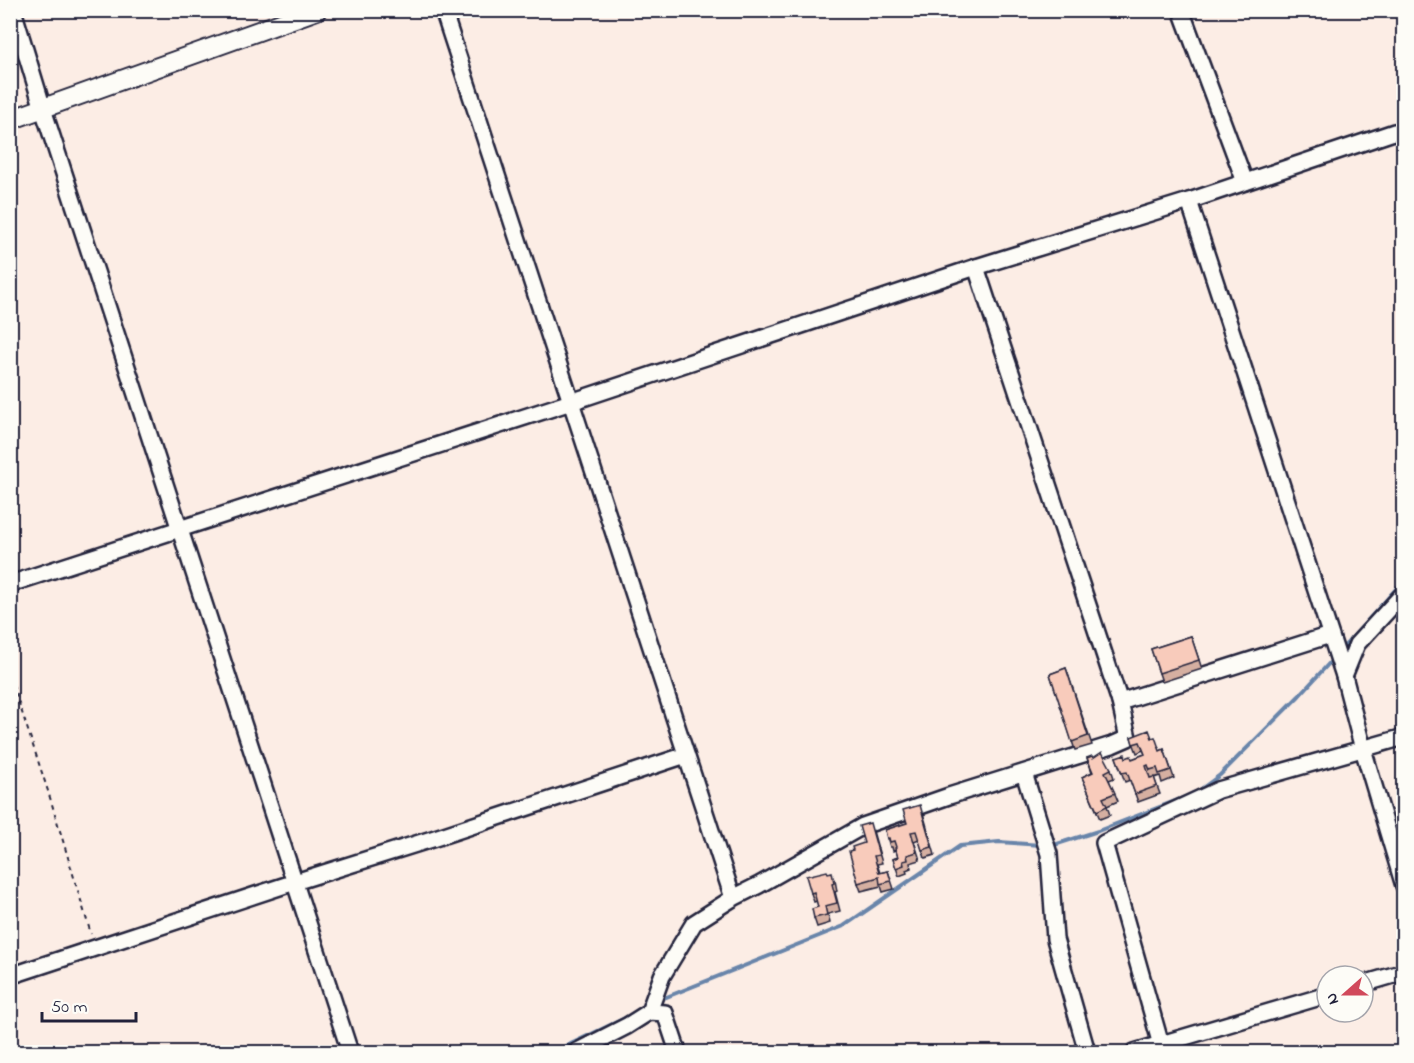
<svg xmlns="http://www.w3.org/2000/svg" width="1414" height="1063" font-family="'Indie Flower',sans-serif">
	<style>
		.lines { fill: none; stroke-linecap: round; stroke-linejoin: round }
		.stream { stroke: #6985aa; stroke-width: 4 }
		.minor-casing { stroke: #22223b; stroke-width: 20 }
		.tertiary-casing { stroke: #22223b; stroke-width: 22 }
		.path { stroke: #22223b; stroke-width: 2; stroke-dasharray: 4.5 4.5; stroke-linecap: butt }
		.minor { stroke: #fdfcf7; stroke-width: 15 }
		.tertiary { stroke: #fdfcf7; stroke-width: 18 }
		.wall { fill: #d5afa1; stroke: #22223b; stroke-width: 1.5 }
		.building { fill: #f8cbbb; stroke: #22223b; stroke-width: 1.5 }
	</style>
	<rect width="100%" height="100%" fill="#fcede5"/>
	<filter id="ink" filterUnits="userSpaceOnUse"><feTurbulence type="fractalNoise" baseFrequency=".0167" numOctaves="2"/><feDisplacementMap in="SourceGraphic" scale="12" xChannelSelector="R" yChannelSelector="G"/><feConvolveMatrix kernelMatrix="1 2 1 2 8 2 1 2 1" color-interpolation-filters="sRGB"/></filter>
	<g filter="url(#ink)">
		<g class="lines">
			<g class="stream">
				<path d="M1340,651L1404,580"/>
				<path d="M1197,792L1220,775L1299,696L1333,659"/>
				<path d="M1051,846L1098,831L1185,797"/>
				<path d="M659,1000L844,926L960,846L999,842L1041,845"/>
				<path d="M554,1052L629,1016"/>
			</g>
			<defs>
				<g id="minor">
					<path d="M13,10L43,109L350,1052"/>
					<path d="M443,10L733,898"/>
					<path d="M1181,10L1245,182"/>
					<path d="M1189,201L1344,676L1363,749L1404,886"/>
					<path d="M10,584L571,402L976,267L1189,201L1394,132L1404,131"/>
					<path d="M1344,676L1357,644L1404,593"/>
					<path d="M1120,702L1330,635"/>
					<path d="M1024,773L1049,854L1055,939L1087,1052"/>
					<path d="M10,976L295,882L432,839L686,755"/>
					<path d="M1363,984L1404,972"/>
					<path d="M649,1012L665,1013L678,1052"/>
					<path d="M1161,1045L1104,843L1218,790L1404,737"/>
					<path d="M576,1052L627,1026L649,1012L662,976L694,923L733,898L759,885L863,826L949,796L1112,745L1128,738L1120,702L976,267"/>
					<path d="M1134,1052L1327,995"/>
				</g>
				<path id="tertiary" d="M10,120L317,10"/>
			</defs>
			<use href="#minor" class="minor-casing"/>
			<use href="#tertiary" class="tertiary-casing"/>
			<path class="path" d="M10,676L48,791L91,934"/>
			<use href="#minor" class="minor"/>
			<use href="#tertiary" class="tertiary"/>
		</g>
		<g class="wall">
			<path d="M1191,636L1202,669L1162,682L1151,649Z"/>
			<path d="M1066,668L1092,745L1075,750L1050,674Z"/>
			<path d="M1131,737L1152,738L1160,751L1164,749L1174,778L1162,783L1160,776L1154,778L1160,794L1138,802L1130,780L1125,782L1116,757L1132,759L1145,754L1143,750L1137,753Z"/>
			<path d="M1087,758H1093L1111,769L1114,778L1109,780L1118,801L1107,806L1110,815L1100,819L1082,777L1092,772Z"/>
			<path d="M923,813L935,855L925,858L919,839L914,841L920,860L910,863L911,868L906,870L907,873L899,876L893,859L898,857L896,850L893,851L892,847H890L885,830L907,823Z"/>
			<path d="M873,831L882,863L877,864L880,873L888,871L894,889L883,892L881,886L861,891L858,883L853,850L864,843Z"/>
			<path d="M828,873L835,880L837,891L835,892L840,911L828,914L830,923L817,927L814,918L818,907L817,901L814,902L811,893Z"/>
		</g>
		<g class="building">
			<path d="M1191,636L1199,660L1159,673L1151,649Z"/>
			<path d="M1066,668L1088,736L1072,742L1050,674Z"/>
			<path d="M1149,730L1152,738L1155,737L1160,751L1164,749L1171,770L1159,774L1157,768L1150,770L1148,765L1146,766L1150,778L1154,777L1157,786L1135,794L1127,772L1122,773L1116,757L1125,754L1126,758L1131,756L1132,759L1145,754L1140,742L1133,744L1131,737Z"/>
			<path d="M1102,752L1111,769L1105,772L1115,793L1103,798L1107,806L1097,811L1082,777L1093,772L1087,758L1092,756L1093,758Z"/>
			<path d="M920,805L932,847L922,850L916,831L911,832L917,852L907,855L908,860L903,861L904,865L896,868L893,859L898,857L895,848L896,847L894,841L890,842L889,838L887,839L885,830L907,823L903,810Z"/>
			<path d="M870,823L879,855L874,856L879,873L888,871L891,881L880,884L879,877L858,883L849,851L853,850L852,847L864,843L859,826Z"/>
			<path d="M827,871L828,873L832,872L834,883L832,884L837,903L825,906L827,915L814,918L812,909L818,907L814,892L811,893L806,876Z"/>
			<path d="M673,1048L674,1053H660V1052Z"/>
		</g>
	</g>
	<rect width="1414" height="1063" fill="none" stroke="#fdfcf7" stroke-width="36"/>
	<rect x="18" y="18" width="1378" height="1027" fill="none" stroke="#22223b" stroke-width="2" filter="url(#ink)"/>
	<g transform="translate(1345 994) rotate(249)"><circle r="28" fill="#fdfcf7" stroke="#a5a5ac" stroke-width="1.5"/>
	<path d="M0-4.5L10 22L0 15L-10 22Z" fill="#d1495b"/>
	<text y="-9" font-size="16" font-weight="bold" text-anchor="middle" fill="#22223b">N</text>
	</g>
	<path d="M42 1012v9h94v-9" fill="none" stroke="#22223b" stroke-width="3"/>
	<text x="51" y="1012" font-size="18" fill="#22223b" stroke="#fdfcf7" stroke-width="4.5" paint-order="stroke">50 m</text>
</svg>
